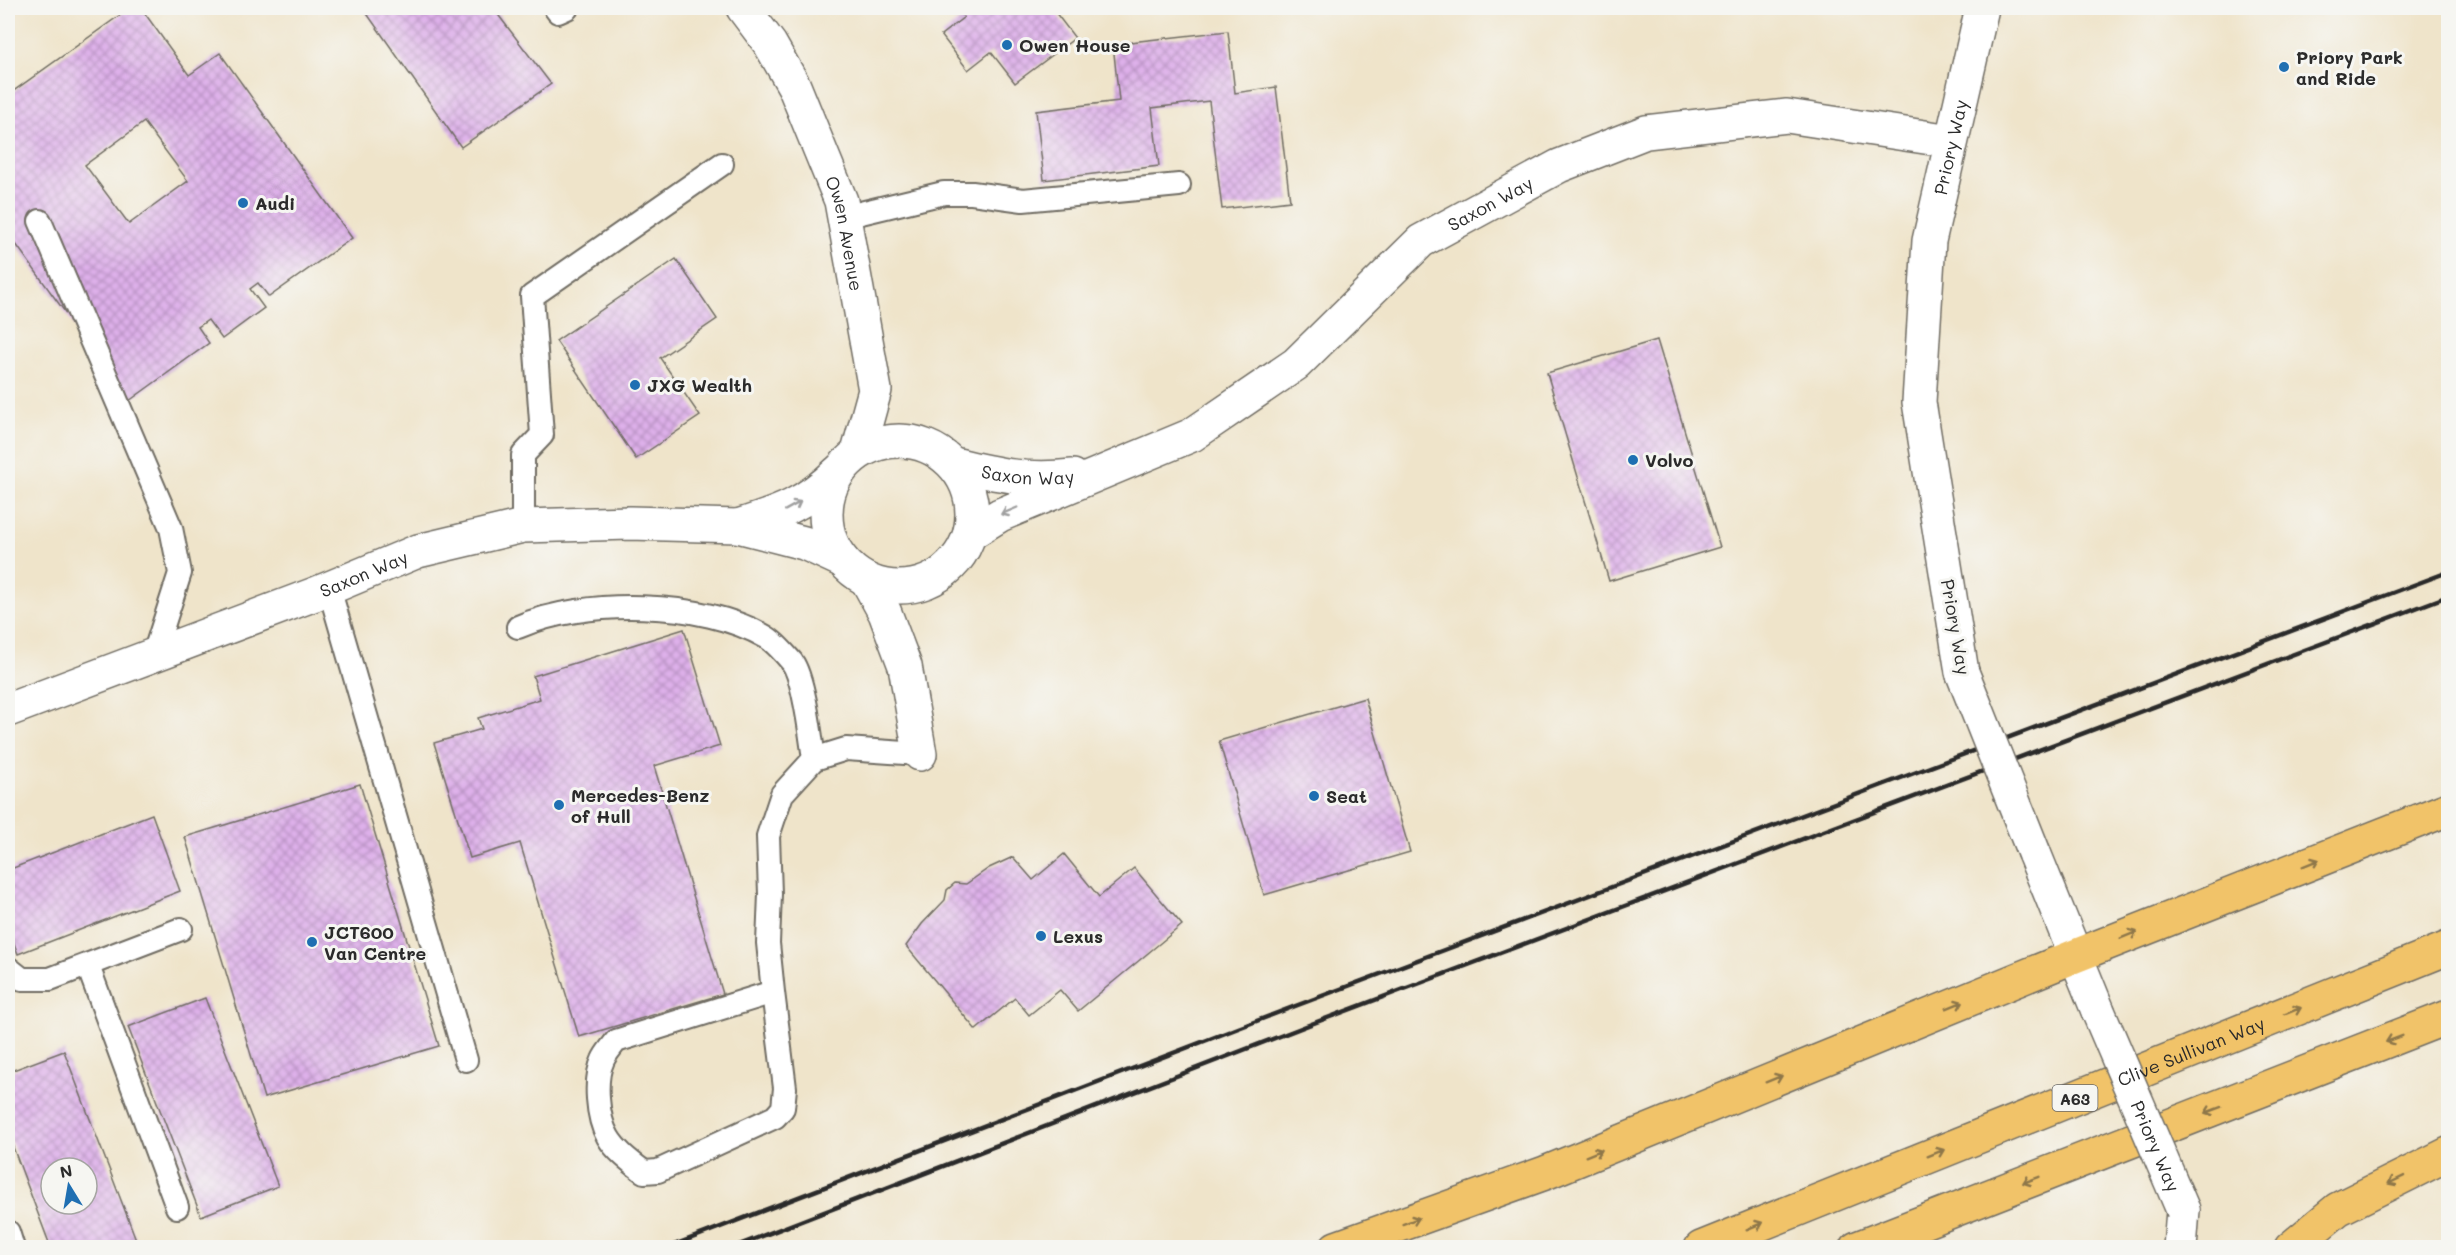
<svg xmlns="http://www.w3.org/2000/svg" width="2456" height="1255" font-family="Mali,sans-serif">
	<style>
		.building { fill: url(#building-cross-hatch); fill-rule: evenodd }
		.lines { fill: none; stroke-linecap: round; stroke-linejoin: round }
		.service-casing { stroke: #706c63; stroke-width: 26 }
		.minor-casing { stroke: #706c63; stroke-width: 36 }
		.tertiary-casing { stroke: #706c63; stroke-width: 36 }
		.trunk-casing { stroke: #706c63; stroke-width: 36 }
		.service { stroke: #fff; stroke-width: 22 }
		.minor { stroke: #fff; stroke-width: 33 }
		.tertiary { stroke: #fff; stroke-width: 33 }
		.trunk { stroke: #f1c369; stroke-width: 33 }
		.rail { stroke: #2b2b2b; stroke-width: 4.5 }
		.tertiary-bridge-casing { stroke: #706c63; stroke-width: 36; stroke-linecap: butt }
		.tertiary-bridge { stroke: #fff; stroke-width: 33 }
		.oneway { stroke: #a0a0a0 }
		.oneway2 { stroke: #8e774a }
		.poi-dot { fill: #1f6fb2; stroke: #f6f6f2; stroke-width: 2 }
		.labels { text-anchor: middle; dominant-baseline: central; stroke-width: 6; stroke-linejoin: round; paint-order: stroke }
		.shield { fill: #f6f6f2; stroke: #686867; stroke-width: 1.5 }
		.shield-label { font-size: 16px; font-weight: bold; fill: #2b2b2b }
		.poi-label { font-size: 18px; font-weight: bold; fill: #2b2b2b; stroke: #f6f6f2; text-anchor: start }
		.street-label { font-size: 18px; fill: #2b2b2b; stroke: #f6f6f2 }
	</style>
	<defs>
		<pattern id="building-cross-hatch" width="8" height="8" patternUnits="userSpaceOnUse" patternTransform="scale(1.5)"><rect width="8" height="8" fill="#deb0ea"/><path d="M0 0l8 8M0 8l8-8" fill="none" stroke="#b48fbe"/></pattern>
	</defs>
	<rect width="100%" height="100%" fill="#f6f6f2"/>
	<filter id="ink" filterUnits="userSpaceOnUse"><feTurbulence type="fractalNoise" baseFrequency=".0167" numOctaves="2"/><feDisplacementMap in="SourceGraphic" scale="12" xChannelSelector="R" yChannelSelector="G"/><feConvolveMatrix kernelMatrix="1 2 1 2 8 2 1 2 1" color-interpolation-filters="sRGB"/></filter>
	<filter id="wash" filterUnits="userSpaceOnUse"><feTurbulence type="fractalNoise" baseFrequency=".008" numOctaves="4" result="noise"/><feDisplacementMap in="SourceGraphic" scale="24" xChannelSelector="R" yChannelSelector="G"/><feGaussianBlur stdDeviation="1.35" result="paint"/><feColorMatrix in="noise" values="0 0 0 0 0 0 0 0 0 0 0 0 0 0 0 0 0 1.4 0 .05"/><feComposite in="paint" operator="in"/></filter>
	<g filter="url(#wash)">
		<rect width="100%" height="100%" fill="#efe4ca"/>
		<g id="blocks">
			<g class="building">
				<path d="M130,8H141L189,75L220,53L352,238L269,297L258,283L250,289L264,308L222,339L208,320L198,327L209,343L129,401L8,233V95ZM144,122L188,181L129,224L85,165Z"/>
				<path d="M363,8H493L551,84L461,147Z"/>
				<path d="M957,8H1052L1075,38L1015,83L991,52L968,70L941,35L964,17Z"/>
				<path d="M1228,31L1235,93L1276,87L1290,201L1222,209L1209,101L1152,108L1159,166L1044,180L1036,111L1119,101L1113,44Z"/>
				<path d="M676,259L717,319L660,358L700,416L636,459L556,341Z"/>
				<path d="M1657,340L1720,547L1609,581L1547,373Z"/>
				<path d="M684,629L720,746L654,766L723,994L579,1037L520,843L470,858L434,743L482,729L478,718L540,699L533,676Z"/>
				<path d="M1365,698L1410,852L1264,895L1219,741Z"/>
				<path d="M360,784L439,1046L264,1098L185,837Z"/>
				<path d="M152,814L180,891L18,954L8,927V870Z"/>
				<path d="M1064,854L1099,897L1134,868L1182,925L1078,1011L1060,990L1029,1015L1015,998L976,1030L906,946L922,924L945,900L947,890L955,883L966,884L989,868L1013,857L1033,880Z"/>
				<path d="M205,998L278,1186L201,1216L128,1027Z"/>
				<path d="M64,1051L137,1242L122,1248H51L8,1134V1072ZM51,1168H87V1204H51Z"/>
			</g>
		</g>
	</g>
	<g filter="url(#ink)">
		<use href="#blocks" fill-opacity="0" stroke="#706c63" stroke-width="1.5"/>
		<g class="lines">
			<defs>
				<g id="service">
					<path d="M555,8L558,12L567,8"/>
					<path d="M844,217L944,193H972L1023,200L1179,185"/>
					<path d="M40,221L171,528L180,573L154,654"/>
					<path d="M523,526V455L542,435L532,296L722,164"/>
					<path d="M329,588L466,1060"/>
					<path d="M518,627C584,598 703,600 766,637C775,642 785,654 792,662C804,678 811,738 814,759"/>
					<path d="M88,966L177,1207"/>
					<path d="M8,968L22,979H50L181,929"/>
					<path d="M773,992L785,1088L783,1108L775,1117L658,1171L644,1172C631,1162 616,1151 608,1137C597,1118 594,1079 603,1060C606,1053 612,1047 616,1041L773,992L768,943L770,894L768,836L782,794L814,759L846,749L920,754"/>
					<path d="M8,1232L13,1248"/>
				</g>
				<g id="minor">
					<path id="s1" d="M743,8L770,44L794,86L841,201L875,390L858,452"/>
					<circle cx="899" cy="514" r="73"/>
					<path id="s2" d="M954,464C998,475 1027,481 1073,476"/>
					<path d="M738,526C782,512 805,504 838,472"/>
					<path id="s3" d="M971,533L1000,515L1192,435L1296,364L1421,241L1559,166L1646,132L1787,116L1951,141"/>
					<path d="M867,580L885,613L905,666L920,754"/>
					<path id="s4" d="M8,710L315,594L418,551L523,526L630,523L738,526L804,543L843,561"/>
				</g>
				<g id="tertiary">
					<path id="s5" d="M1962,672L1919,402L1929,241L1982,8"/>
					<path d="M2034,853L2098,1011"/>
					<path d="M2180,1248L2183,1210"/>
				</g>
				<g id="trunk">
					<path d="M1336,1248L1545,1173L2075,956L2448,809"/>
					<path id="s6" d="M1701,1248L2448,948"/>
					<path d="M1857,1248L2448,1017"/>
					<path d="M2291,1248L2338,1209L2448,1154"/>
				</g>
			</defs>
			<use href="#service" class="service-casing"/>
			<use href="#minor" class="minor-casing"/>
			<use href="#tertiary" class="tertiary-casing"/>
			<use href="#trunk" class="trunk-casing"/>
			<use href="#service" class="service"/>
			<use href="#minor" class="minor"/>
			<use href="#tertiary" class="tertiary"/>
			<use href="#trunk" class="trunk"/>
			<g class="rail">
				<path d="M666,1248L1298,1005L2448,572"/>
				<path d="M731,1248L1306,1026L2448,596"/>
			</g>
			<defs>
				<g id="tertiary-bridge">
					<path d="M1962,672L2034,853"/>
					<path id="s7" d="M2098,1011L2183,1210"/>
				</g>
			</defs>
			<use href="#tertiary-bridge" class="tertiary-bridge-casing"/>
			<use href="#tertiary-bridge" class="tertiary-bridge"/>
		</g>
		<defs><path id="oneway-shaft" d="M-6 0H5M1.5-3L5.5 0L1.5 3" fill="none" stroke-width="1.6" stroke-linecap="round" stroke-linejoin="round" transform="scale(1.5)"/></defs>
		<g class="oneway">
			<use href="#oneway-shaft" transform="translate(793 506) rotate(-29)"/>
			<use href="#oneway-shaft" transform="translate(1009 511) rotate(157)"/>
		</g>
		<g class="oneway2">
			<use href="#oneway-shaft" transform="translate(2311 863) rotate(-22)"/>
			<use href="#oneway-shaft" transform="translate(2129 935) rotate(-22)"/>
			<use href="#oneway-shaft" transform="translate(1955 1005) rotate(-22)"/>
			<use href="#oneway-shaft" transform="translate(2293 1011) rotate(-22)"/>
			<use href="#oneway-shaft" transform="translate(2394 1039) rotate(159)"/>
			<use href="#oneway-shaft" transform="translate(1774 1079) rotate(-22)"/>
			<use href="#oneway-shaft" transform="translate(2213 1110) rotate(159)"/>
			<use href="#oneway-shaft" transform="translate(1594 1153) rotate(-22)"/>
			<use href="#oneway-shaft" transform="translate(1936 1153) rotate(-22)"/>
			<use href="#oneway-shaft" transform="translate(2031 1180) rotate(159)"/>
			<use href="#oneway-shaft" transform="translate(2396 1180) rotate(154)"/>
			<use href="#oneway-shaft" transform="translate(1411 1221) rotate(-20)"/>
			<use href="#oneway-shaft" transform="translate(1755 1226) rotate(-22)"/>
		</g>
	</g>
	<g class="poi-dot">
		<circle cx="1007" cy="45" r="6"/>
		<circle cx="2284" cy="67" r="6"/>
		<circle cx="243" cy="203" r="6"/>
		<circle cx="635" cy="385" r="6"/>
		<circle cx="1633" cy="460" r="6"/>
		<circle cx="1314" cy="796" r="6"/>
		<circle cx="559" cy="805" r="6"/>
		<circle cx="1041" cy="936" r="6"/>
		<circle cx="312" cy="942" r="6"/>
	</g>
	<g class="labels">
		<rect class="shield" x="2052.5" y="1085" width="45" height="26" rx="4.5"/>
		<g class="shield-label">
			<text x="2075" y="1098">A63</text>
		</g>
		<g class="poi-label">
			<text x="1019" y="45">Owen House</text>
			<text x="2296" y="57">Priory Park<tspan x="2296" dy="21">and Ride</tspan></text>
			<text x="255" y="203">Audi</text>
			<text x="647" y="385">JXG Wealth</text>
			<text x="1645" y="460">Volvo</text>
			<text x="571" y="795">Mercedes-Benz<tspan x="571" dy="21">of Hull</tspan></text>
			<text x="1326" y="796">Seat</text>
			<text x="324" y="932">JCT600<tspan x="324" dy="21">Van Centre</tspan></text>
			<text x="1053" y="936">Lexus</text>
		</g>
		<g class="street-label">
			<text stroke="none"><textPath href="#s5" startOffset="531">Priory Way</textPath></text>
			<text stroke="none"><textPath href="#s3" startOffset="622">Saxon Way</textPath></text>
			<text stroke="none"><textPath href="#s1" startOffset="250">Owen Avenue</textPath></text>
			<text stroke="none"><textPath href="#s2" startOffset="75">Saxon Way</textPath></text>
			<text stroke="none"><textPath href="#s4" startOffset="381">Saxon Way</textPath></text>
			<text transform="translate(1956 627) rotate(80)">Priory Way</text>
			<text stroke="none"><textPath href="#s6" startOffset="528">Clive Sullivan Way</textPath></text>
			<text stroke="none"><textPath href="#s7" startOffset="147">Priory Way</textPath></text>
		</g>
	</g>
	<rect width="2456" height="1255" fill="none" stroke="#f6f6f2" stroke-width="30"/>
	<g transform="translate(69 1186) rotate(349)"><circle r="28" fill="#f6f6f2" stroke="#a5a5a2" stroke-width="1.5"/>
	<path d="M0-4.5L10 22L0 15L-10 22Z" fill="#1f6fb2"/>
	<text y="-9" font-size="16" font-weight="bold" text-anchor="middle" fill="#2b2b2b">N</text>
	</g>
</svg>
